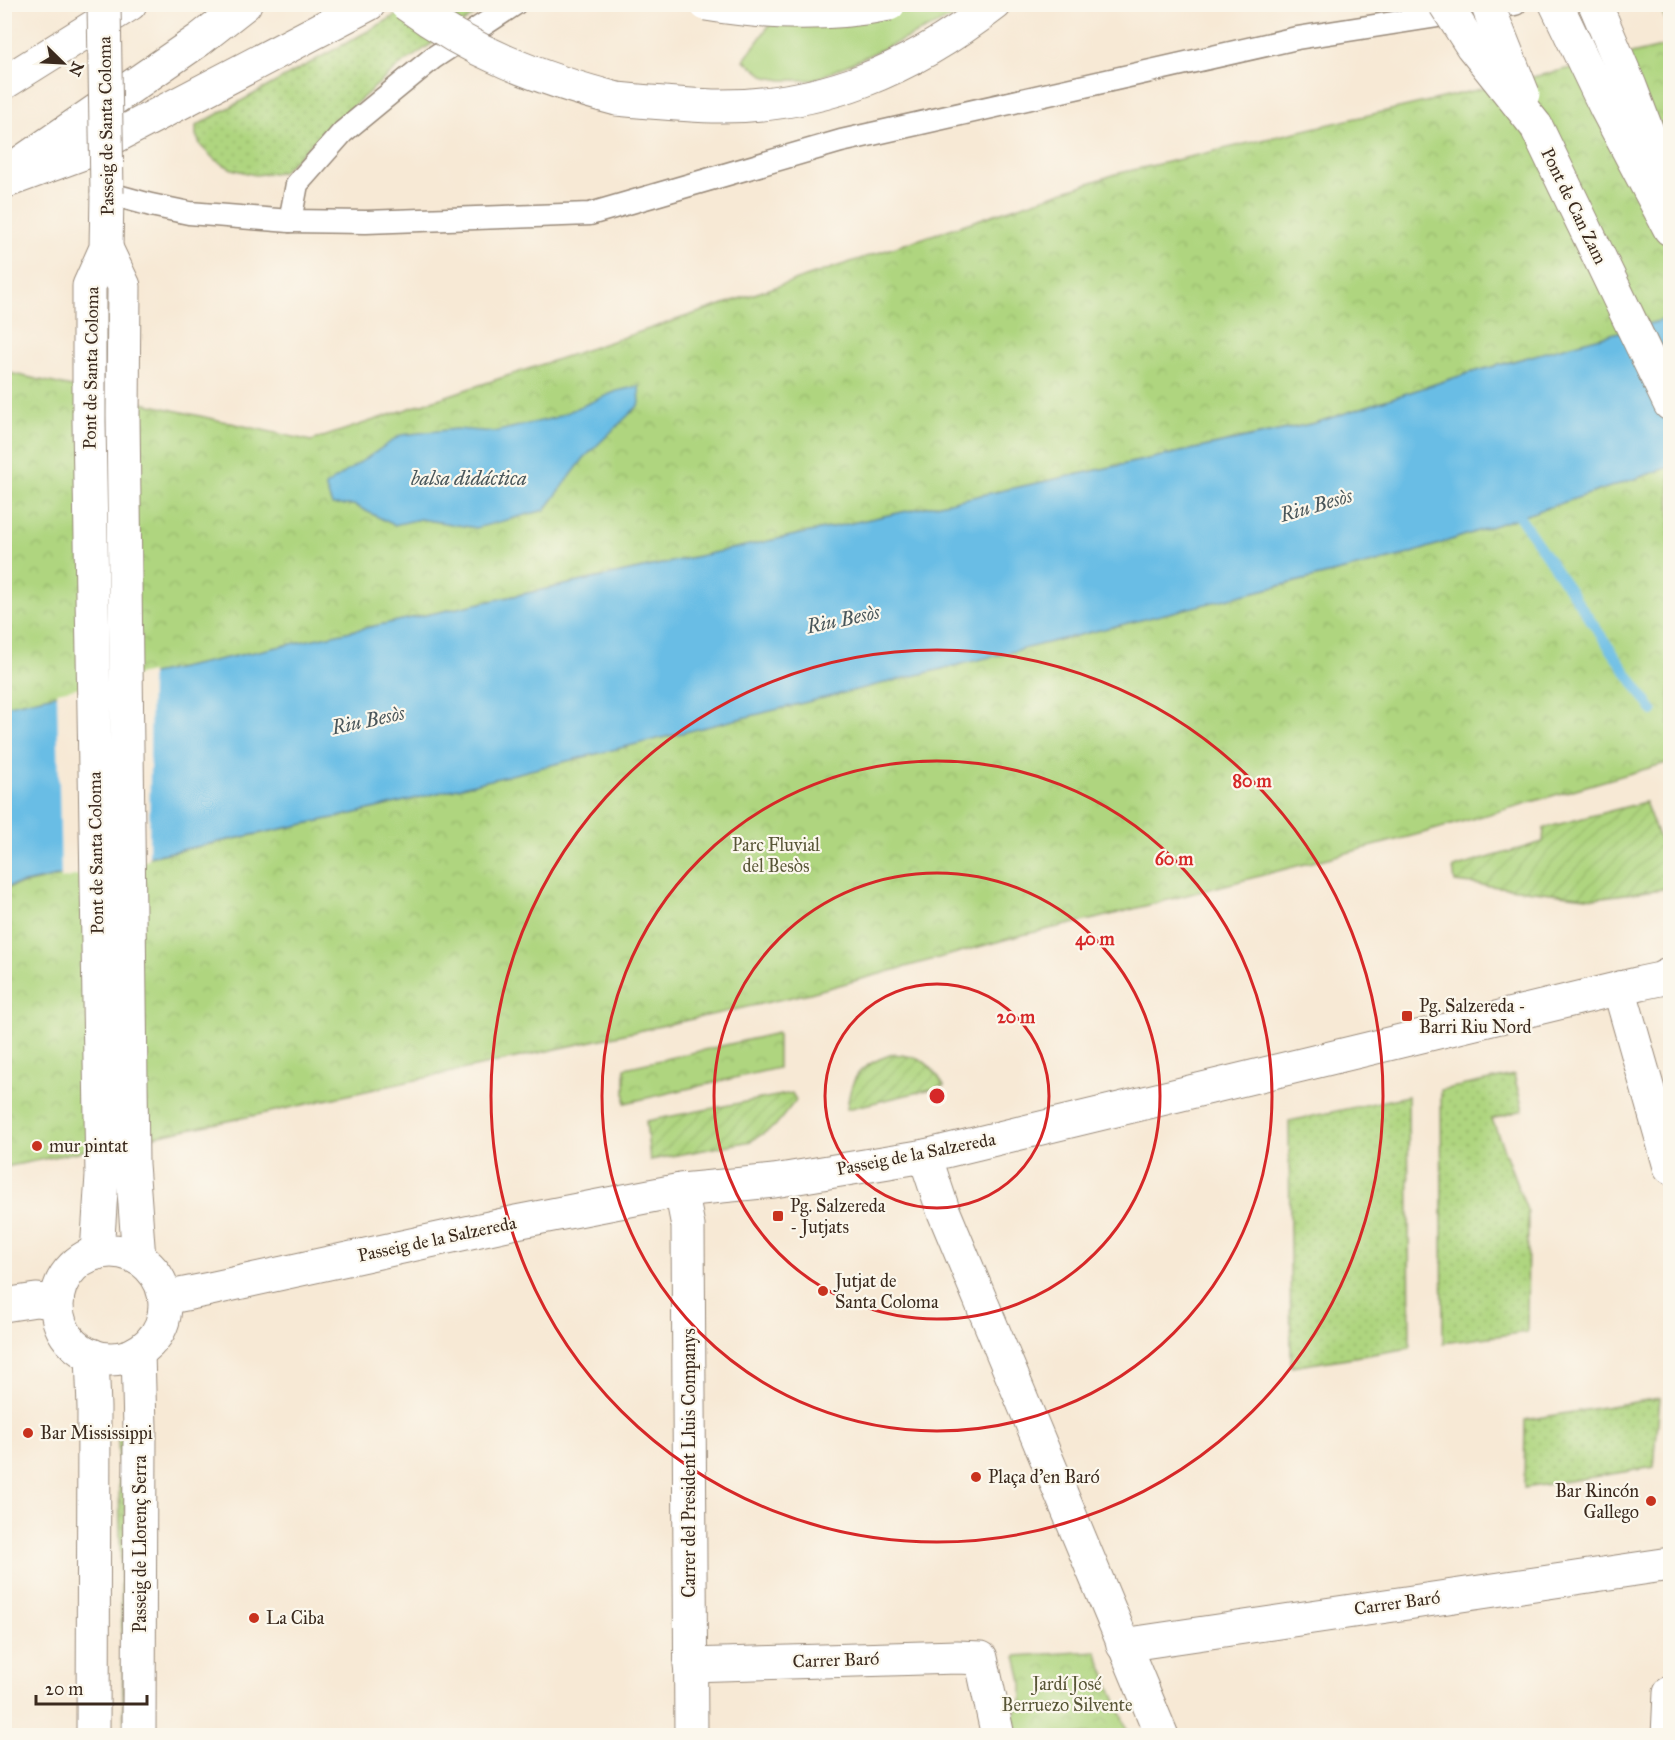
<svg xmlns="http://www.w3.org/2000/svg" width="1675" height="1740" font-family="'IM FELL Great Primer',serif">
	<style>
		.grass { fill: url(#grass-dots); stroke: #75804e; stroke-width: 1.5 }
		.park { fill: url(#park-crowns); stroke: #75804e; stroke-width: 1.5 }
		.garden { fill: url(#garden-furrows); stroke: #75804e; stroke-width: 1.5 }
		.pitch { fill: #afd57f; stroke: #75804e; stroke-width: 1.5 }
		.water { fill: #69bde5; stroke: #527482; stroke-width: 1.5 }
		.pier { fill: #f7e9d5 }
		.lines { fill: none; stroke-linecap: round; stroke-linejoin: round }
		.stream { stroke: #69bde5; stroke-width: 10 }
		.lane-casing { stroke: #998a7a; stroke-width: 25 }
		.street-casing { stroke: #998a7a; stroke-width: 35 }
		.secondary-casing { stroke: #998a7a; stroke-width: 35 }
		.highway-casing { stroke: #998a7a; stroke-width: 35 }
		.lane { stroke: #fff; stroke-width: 22 }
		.street { stroke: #fff; stroke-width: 33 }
		.secondary { stroke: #fff; stroke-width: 33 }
		.highway { stroke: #fff; stroke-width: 33 }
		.secondary-bridge-casing { stroke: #998a7a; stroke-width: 35; stroke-linecap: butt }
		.highway-bridge-casing { stroke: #998a7a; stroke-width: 35; stroke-linecap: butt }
		.secondary-bridge { stroke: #fff; stroke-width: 33 }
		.highway-bridge { stroke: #fff; stroke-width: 33 }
		.ring { fill: none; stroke: #d62828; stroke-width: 3 }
		.poi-dot { fill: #c8321e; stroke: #fbf7ec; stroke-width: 2 }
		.labels { text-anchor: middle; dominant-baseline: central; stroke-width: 4.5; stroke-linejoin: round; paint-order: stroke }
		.street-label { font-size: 18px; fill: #3b2a1e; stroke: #fbf7ec }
		.park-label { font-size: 18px; fill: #585536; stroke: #fbf7ec }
		.poi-label { font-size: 18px; fill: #3b2a1e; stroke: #fbf7ec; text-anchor: start }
		.water-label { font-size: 20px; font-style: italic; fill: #49565a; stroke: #fbf7ec }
		.centre { fill: #d62828; stroke: #fbf7ec; stroke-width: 3 }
		.ring-label { font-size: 18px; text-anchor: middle; font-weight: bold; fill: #d62828; stroke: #fbf7ec; stroke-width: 4.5; stroke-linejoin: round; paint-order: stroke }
	</style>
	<defs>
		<pattern id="grass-dots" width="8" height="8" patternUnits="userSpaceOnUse" patternTransform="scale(1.5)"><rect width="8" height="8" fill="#afd57f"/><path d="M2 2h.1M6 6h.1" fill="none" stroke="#97b76d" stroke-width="1.8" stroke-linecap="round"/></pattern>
		<pattern id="park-crowns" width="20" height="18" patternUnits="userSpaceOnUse" patternTransform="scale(1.5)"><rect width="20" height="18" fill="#afd57f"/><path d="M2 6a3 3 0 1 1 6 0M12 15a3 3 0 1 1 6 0" fill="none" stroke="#97b76d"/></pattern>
		<pattern id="garden-furrows" width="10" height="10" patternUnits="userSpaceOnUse" patternTransform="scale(1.5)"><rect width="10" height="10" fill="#afd57f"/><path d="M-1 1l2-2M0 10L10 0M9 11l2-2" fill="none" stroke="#97b76d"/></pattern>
	</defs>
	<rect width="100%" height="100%" fill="#fbf7ec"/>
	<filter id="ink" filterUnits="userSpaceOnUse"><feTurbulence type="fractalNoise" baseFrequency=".0167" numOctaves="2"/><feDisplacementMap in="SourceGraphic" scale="12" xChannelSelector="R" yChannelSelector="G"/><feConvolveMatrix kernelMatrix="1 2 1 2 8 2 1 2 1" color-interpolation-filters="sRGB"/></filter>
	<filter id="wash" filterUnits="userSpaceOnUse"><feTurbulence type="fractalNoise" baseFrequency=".008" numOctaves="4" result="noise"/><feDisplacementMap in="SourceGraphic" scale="24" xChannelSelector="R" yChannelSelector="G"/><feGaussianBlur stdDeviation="1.35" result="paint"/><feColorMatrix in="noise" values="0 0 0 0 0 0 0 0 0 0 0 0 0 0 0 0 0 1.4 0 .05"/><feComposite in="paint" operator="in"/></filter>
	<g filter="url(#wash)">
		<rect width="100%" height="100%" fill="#f7e9d5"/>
		<g class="grass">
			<path d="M415,5H489L399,66L329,127L282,172L255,175L232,169L215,160L201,146L196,135V126Z"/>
			<path d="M1659,5H1670V31Z"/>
			<path d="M1514,1075L1523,1110L1492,1119L1528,1213L1527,1332L1443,1343L1441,1090Z"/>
			<path d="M1408,1096L1410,1348L1291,1367L1289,1121Z"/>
			<path d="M1660,1398L1654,1467L1524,1488L1525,1420Z"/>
			<path d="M118,1429L126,1430L124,1735Z"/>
		</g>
		<g class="park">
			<path d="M1670,45V318L1466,374L1315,423L5,706V372L311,441L1116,174Z"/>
			<path d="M1670,467V762L1423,833L1099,918L1026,934L810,993L266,1113L5,1167L4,888L352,814L1409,554Z"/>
			<path d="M778,1033V1068L625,1103V1068Z"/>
			<path d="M1096,1651L1129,1735H1017L1013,1719L1022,1698V1681L1016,1656Z"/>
		</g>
		<g class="garden">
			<path d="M1645,802L1670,867V888L1595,898L1455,882L1453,868L1543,842L1544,828Z"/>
			<path d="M893,1054C922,1057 929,1061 944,1086L847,1109C851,1074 860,1065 893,1054Z"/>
			<path d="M792,1093L796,1100L775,1126L751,1141L650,1160L646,1121Z"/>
		</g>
		<path class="pitch" d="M784,5H968L951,18L814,80H782L766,77L744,60Z"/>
		<g class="water">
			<path d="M1670,318V467L1409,554L352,814L5,887L4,706L1315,423L1466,374Z"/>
			<path d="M639,386L640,404L584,458L545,510L476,528L420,519L394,525L354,505H332L325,486L401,435L456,429L494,432L554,418L617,391Z"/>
		</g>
		<path class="pier" d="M151,672L149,860L61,879L57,692Z"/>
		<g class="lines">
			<path class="stream" d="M1512,506L1653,711"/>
		</g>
	</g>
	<g filter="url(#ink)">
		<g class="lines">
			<defs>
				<g id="lane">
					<path d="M107,193L151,205L189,213L290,221L366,222L590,214L841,141L1297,38L1515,4"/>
					<path d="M290,221L297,184L343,132L433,58L515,4"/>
				</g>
				<g id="street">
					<path d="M1619,988L1670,1167"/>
					<path d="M925,1156L943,1210L1162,1736"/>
					<path d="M4,1305L36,1300L57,1302"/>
					<path d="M1123,1645L1670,1564"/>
					<path d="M690,1665L957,1657L981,1658L998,1736"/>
					<path d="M691,1736L688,1226L681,1190L774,1181L925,1156L1641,983L1660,979L1670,974"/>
					<path d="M1668,1736L1670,1693"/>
				</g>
				<g id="secondary">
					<path d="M106,248L124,286L123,415L132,1164L139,1259"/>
					<circle cx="111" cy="1305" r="54"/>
					<path d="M97,1253L102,1175L89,422V286L106,248L107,193"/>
					<path d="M165,1298L210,1289L516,1222L681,1190"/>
					<path d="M138,1352L140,1428L139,1736"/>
					<path d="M92,1355L94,1408L93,1736"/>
				</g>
				<g id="highway">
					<path d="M1556,4L1606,108L1670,229"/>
					<path d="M1595,4L1630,86L1668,186"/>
					<path d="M4,83L130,4"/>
					<path d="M617,99C649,102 681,105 713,106C822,108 910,70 995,4"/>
					<path d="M1536,126L1670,404"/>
					<path d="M19,164L199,40L245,4"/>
					<path d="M4,182L86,152L369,4"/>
				</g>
			</defs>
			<use href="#lane" class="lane-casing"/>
			<use href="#street" class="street-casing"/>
			<use href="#secondary" class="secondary-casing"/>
			<use href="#highway" class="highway-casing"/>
			<use href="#lane" class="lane"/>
			<use href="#street" class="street"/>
			<use href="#secondary" class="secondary"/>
			<use href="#highway" class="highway"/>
			<defs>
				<path id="secondary-bridge" d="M104,4L107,193"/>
				<g id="highway-bridge">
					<path d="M406,4C470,52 540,79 617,99"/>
					<path d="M706,4C766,14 828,16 889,4"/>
					<path d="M1445,4L1472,46L1536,126"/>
					<path d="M1487,4L1523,94"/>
				</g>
			</defs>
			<use href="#secondary-bridge" class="secondary-bridge-casing"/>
			<use href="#highway-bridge" class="highway-bridge-casing"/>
			<use href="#secondary-bridge" class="secondary-bridge"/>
			<use href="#highway-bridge" class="highway-bridge"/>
		</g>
	</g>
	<g class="ring">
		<circle cx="937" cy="1096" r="112"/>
		<circle cx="937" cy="1096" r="223"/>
		<circle cx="937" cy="1096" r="335"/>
		<circle cx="937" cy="1096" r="446"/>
	</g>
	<g class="poi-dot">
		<rect x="1401" y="1010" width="12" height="12" rx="3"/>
		<circle cx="37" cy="1146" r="6"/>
		<rect x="772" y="1210" width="12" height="12" rx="3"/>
		<circle cx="823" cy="1291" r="6"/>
		<circle cx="28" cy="1433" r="6"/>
		<circle cx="976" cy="1477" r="6"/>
		<circle cx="1651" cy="1501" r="6"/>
		<circle cx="254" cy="1618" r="6"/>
	</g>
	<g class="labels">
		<g class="street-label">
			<text transform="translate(106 126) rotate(-91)">Passeig de Santa Coloma</text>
			<text transform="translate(1574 206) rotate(64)">Pont de Can Zam</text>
			<text transform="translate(91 368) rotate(-89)">Pont de Santa Coloma</text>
			<text transform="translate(96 853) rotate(-91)">Pont de Santa Coloma</text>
			<text transform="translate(916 1154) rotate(-11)">Passeig de la Salzereda</text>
			<text transform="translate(437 1239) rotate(-12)">Passeig de la Salzereda</text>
			<text transform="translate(689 1463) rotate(-90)">Carrer del President Lluis Companys</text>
			<text transform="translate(140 1544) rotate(-90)">Passeig de Llorenç Serra</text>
			<text transform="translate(1397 1603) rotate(-8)">Carrer Baró</text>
			<text transform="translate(836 1660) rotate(-2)">Carrer Baró</text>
		</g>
		<g class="park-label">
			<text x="776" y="845">Parc Fluvial<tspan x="776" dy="21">del Besòs</tspan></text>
			<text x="1067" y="1684">Jardí José<tspan x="1067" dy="21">Berruezo Silvente</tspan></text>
		</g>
		<g class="poi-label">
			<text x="1419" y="1006">Pg. Salzereda -<tspan x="1419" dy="21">Barri Riu Nord</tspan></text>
			<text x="49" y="1146">mur pintat</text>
			<text x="790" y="1206">Pg. Salzereda<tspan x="790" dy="21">- Jutjats</tspan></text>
			<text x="835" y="1281">Jutjat de<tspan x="835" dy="21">Santa Coloma</tspan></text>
			<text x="40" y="1433">Bar Mississippi</text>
			<text x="988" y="1477">Plaça d'en Baró</text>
			<text x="1639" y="1491" text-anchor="end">Bar Rincón<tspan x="1639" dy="21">Gallego</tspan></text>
			<text x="266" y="1618">La Ciba</text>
		</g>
		<g class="water-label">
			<text x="469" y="478">balsa didáctica</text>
			<text transform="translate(1316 505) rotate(-16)">Riu Besòs</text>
			<text transform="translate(843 619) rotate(-12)">Riu Besòs</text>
			<text transform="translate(368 720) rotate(-12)">Riu Besòs</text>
		</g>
	</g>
	<circle cx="937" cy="1096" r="9" class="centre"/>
	<g class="ring-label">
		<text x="1252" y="787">80 m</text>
		<text x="1174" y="865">60 m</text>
		<text x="1095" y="945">40 m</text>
		<text x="1016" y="1023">20 m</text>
	</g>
	<rect width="1675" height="1740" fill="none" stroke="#fbf7ec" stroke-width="24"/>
	<g transform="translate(63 63) rotate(114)" stroke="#fbf7ec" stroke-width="4.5" paint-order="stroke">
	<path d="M0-4.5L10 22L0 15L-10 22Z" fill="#3b2a1e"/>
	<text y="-9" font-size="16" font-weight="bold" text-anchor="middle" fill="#3b2a1e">N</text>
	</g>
	<path d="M36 1695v9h111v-9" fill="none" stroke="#3b2a1e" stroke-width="3"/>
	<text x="45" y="1695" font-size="18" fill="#3b2a1e" stroke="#fbf7ec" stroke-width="4.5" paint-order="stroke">20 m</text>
</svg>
